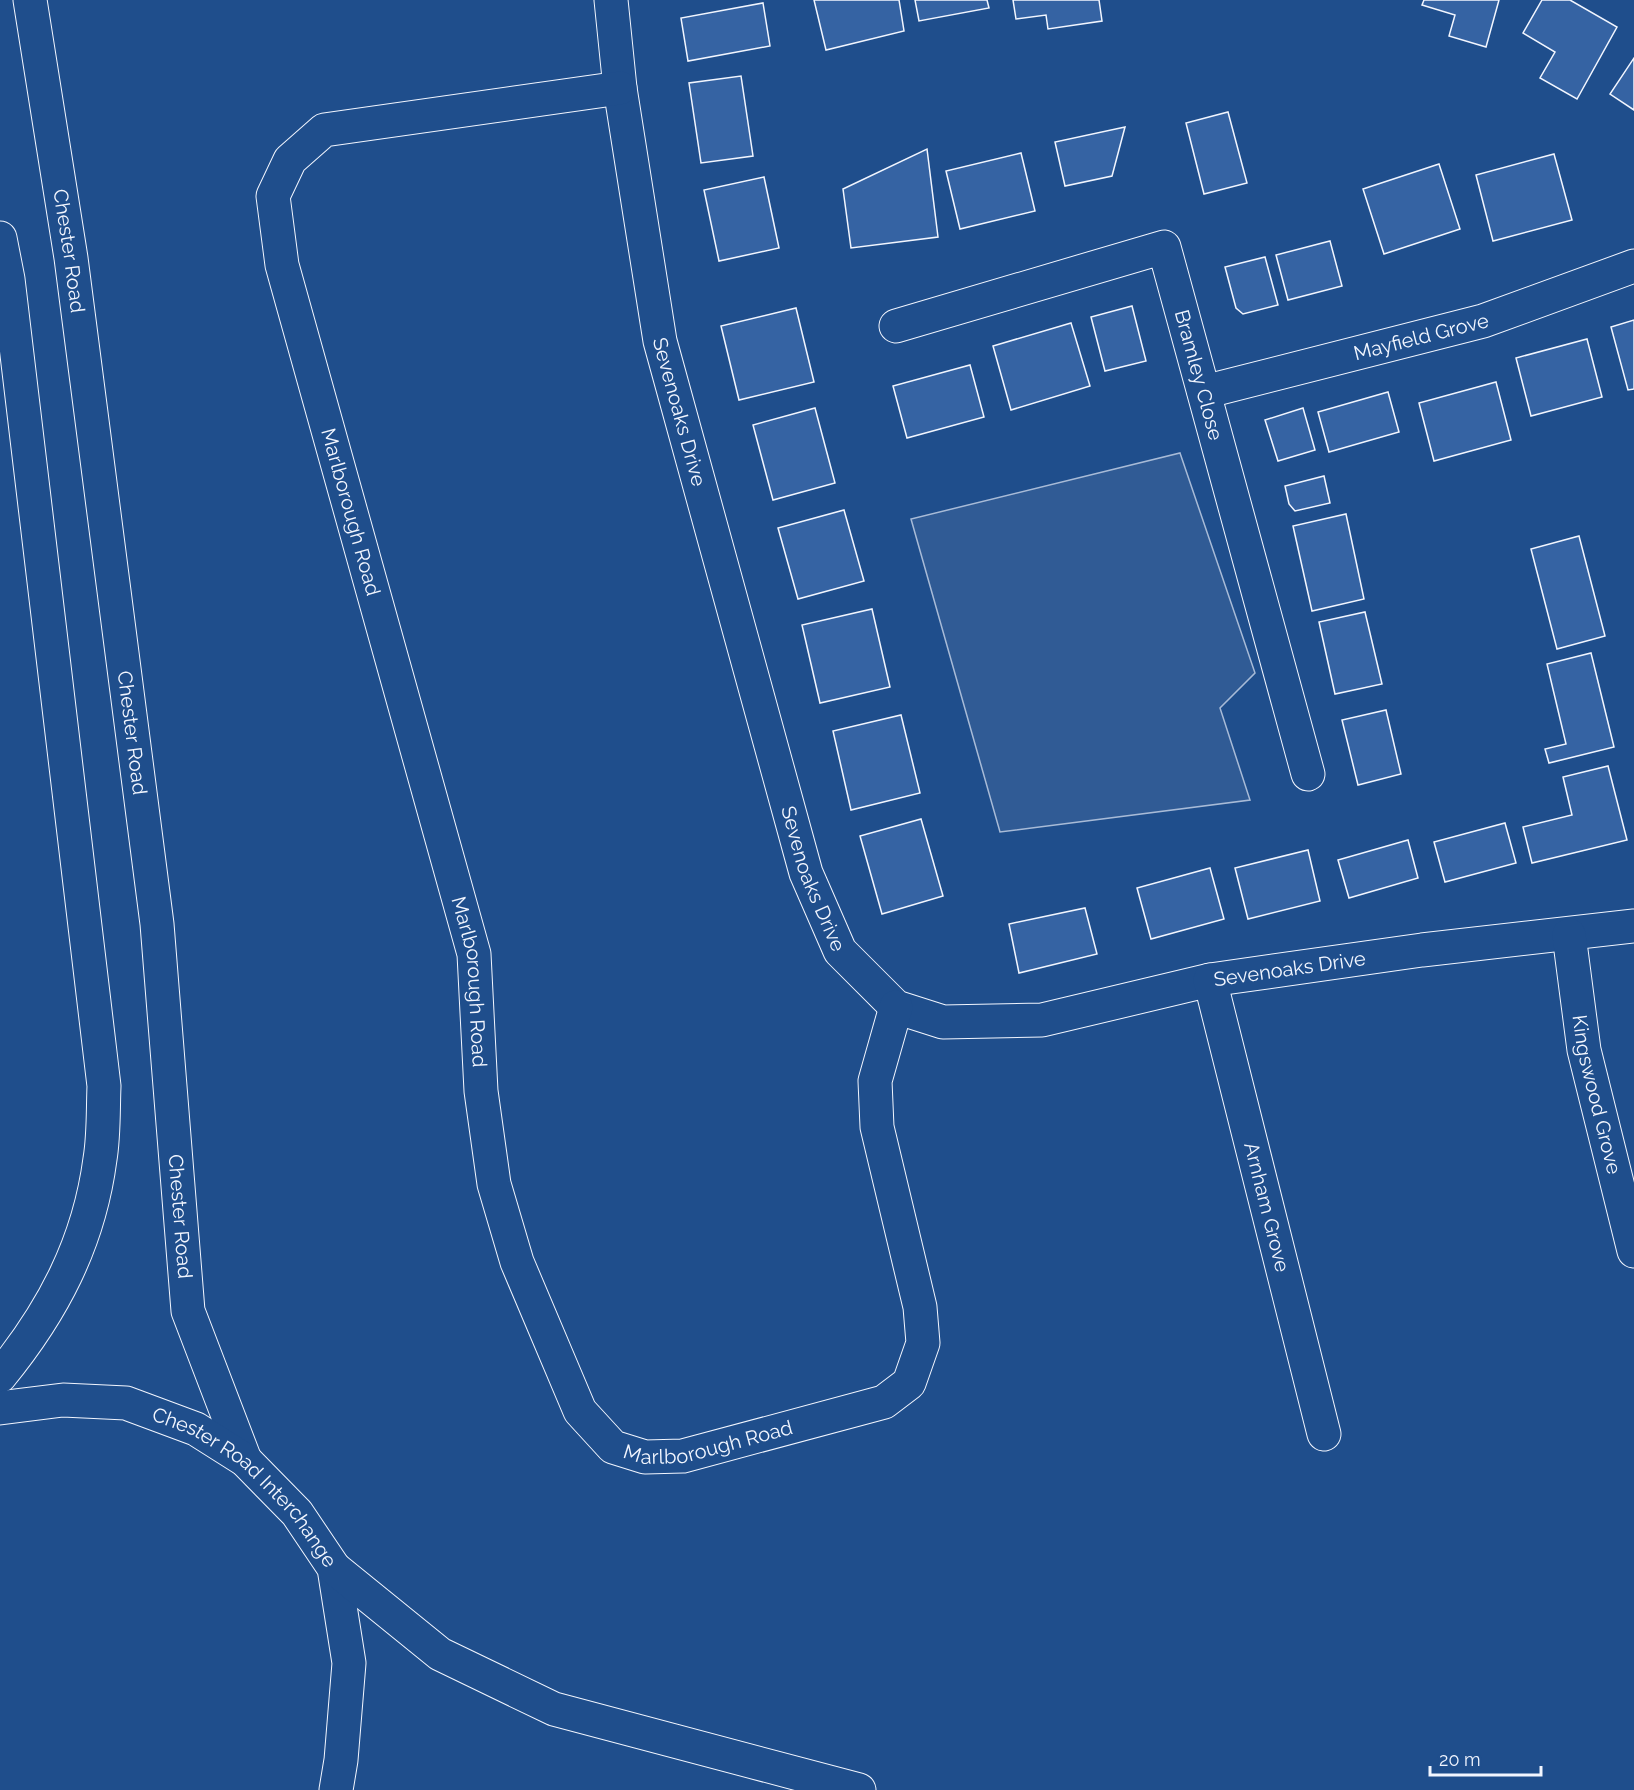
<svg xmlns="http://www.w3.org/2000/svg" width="1634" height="1790" font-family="Raleway,sans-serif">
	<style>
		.built { fill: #305b95; stroke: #a8bbd7; stroke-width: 1.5 }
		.building { fill: #3563a3; stroke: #f2f6ff; stroke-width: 1.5 }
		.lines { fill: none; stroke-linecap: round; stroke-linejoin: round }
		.street-casing { stroke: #f2f6ff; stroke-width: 35 }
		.primary-casing { stroke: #f2f6ff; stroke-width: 35 }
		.highway-casing { stroke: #f2f6ff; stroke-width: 35 }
		.street { stroke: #1f4e8c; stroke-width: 33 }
		.primary { stroke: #1f4e8c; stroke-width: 33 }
		.highway { stroke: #1f4e8c; stroke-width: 33 }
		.labels { text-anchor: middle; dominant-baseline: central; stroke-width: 4.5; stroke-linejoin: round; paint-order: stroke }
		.street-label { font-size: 20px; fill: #f2f6ff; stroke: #1f4e8c }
	</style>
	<rect width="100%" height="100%" fill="#1f4e8c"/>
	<path class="built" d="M1180,453L1255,673L1220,708L1250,800L1000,832L911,519Z"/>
	<g class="building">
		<path d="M814,0H899L904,31L826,50Z"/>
		<path d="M915,0H987L989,8L919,21Z"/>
		<path d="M1013,0H1099L1102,21L1048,29L1046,15L1016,19Z"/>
		<path d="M1424,0H1499L1486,47L1449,36L1455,15L1422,5Z"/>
		<path d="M1542,0H1570L1617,27L1577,99L1540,78L1555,52L1523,33Z"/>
		<path d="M763,3L770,46L688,61L681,18Z"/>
		<path d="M1634,58V110L1610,94Z"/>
		<path d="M741,76L753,156L701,163L689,83Z"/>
		<path d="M1228,112L1247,183L1204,194L1186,123Z"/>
		<path d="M1125,127L1112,176L1065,186L1055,142Z"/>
		<path d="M927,149L938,237L851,248L843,189Z"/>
		<path d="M1021,153L1035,211L960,229L946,171Z"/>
		<path d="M1554,154L1572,220L1493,241L1476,175Z"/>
		<path d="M1439,164L1460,229L1384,254L1363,189Z"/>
		<path d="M764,177L779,248L719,261L704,190Z"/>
		<path d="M1330,241L1342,286L1288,300L1276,255Z"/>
		<path d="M1265,257L1278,305L1243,314L1236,308L1225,267Z"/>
		<path d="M1132,306L1146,361L1105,371L1091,317Z"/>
		<path d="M796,308L814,382L739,400L721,326Z"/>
		<path d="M1634,320V389L1628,390L1611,327Z"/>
		<path d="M1071,323L1090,386L1011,410L993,346Z"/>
		<path d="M1587,339L1602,397L1531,416L1516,358Z"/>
		<path d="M970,365L984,417L907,438L893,386Z"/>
		<path d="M1496,382L1511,440L1434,461L1419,403Z"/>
		<path d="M1388,392L1399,432L1329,452L1318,412Z"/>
		<path d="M815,408L835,483L773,500L753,425Z"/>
		<path d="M1303,408L1315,450L1278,461L1265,420Z"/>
		<path d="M1324,476L1330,503L1295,511L1289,504L1285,486Z"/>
		<path d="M844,510L864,581L798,599L778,528Z"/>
		<path d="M1346,514L1364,599L1312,611L1293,526Z"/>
		<path d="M1579,536L1605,636L1557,649L1531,549Z"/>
		<path d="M872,609L890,687L820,703L802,625Z"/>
		<path d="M1365,612L1382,684L1335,694L1319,622Z"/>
		<path d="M1591,653L1614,747L1549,763L1545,749L1566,744L1547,664Z"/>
		<path d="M1386,710L1401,774L1358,785L1342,720Z"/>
		<path d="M901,715L920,793L851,810L833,731Z"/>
		<path d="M1608,766L1627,840L1532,863L1523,827L1572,815L1563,777Z"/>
		<path d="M921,819L943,896L882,914L860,836Z"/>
		<path d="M1505,823L1516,863L1445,882L1434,842Z"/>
		<path d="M1408,840L1418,878L1349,898L1338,860Z"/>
		<path d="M1308,850L1320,901L1248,919L1235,868Z"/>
		<path d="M1210,868L1224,919L1151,939L1137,888Z"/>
		<path d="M1085,908L1097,954L1019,973L1009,924Z"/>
	</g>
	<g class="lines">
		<defs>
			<g id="street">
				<path id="s1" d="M611,0L620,88L660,341L806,873L840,951L896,1007L943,1022L1042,1020L1210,980L1422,950L1634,926"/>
				<path id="s2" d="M620,88L324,130L290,160L273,196L282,265L474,954L481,1091L494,1184L517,1262L580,1411L613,1447L645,1457L683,1456L884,1402L909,1383L923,1343L920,1307L877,1127L875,1081L896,1007"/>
				<path id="s3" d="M896,326L1164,247L1308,774"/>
				<path id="s4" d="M1204,392L1483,321L1634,266"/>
				<path id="s5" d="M1569,935L1584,1050L1634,1251"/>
				<path id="s6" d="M1210,980L1324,1434"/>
			</g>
			<g id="primary">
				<path id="s7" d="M30,0L71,258L157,924L188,1311L245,1460"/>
				<path d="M0,238L8,279L104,1086C103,1110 104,1135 100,1159C89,1243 53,1311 0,1376"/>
				<path id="s8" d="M0,1408L63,1400L126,1403L196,1429L245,1460L297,1513L334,1568L349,1663L341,1760L336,1790"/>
			</g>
			<path id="highway" d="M334,1568L440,1654L554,1709L859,1790"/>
		</defs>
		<use href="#street" class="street-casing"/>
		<use href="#primary" class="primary-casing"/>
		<use href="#highway" class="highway-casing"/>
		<use href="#street" class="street"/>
		<use href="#primary" class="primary"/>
		<use href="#highway" class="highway"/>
	</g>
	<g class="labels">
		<g class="street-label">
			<text stroke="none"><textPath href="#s7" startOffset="254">Chester Road</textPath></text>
			<text stroke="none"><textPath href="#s4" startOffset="224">Mayfield Grove</textPath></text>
			<text stroke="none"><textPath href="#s3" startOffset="412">Bramley Close</textPath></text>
			<text stroke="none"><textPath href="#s1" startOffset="418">Sevenoaks Drive</textPath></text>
			<text stroke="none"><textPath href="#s2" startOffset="710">Marlborough Road</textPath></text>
			<text stroke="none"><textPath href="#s7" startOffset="740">Chester Road</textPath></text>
			<text stroke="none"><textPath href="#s1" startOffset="904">Sevenoaks Drive</textPath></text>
			<text stroke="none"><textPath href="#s1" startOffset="1462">Sevenoaks Drive</textPath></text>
			<text stroke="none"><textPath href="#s2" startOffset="1196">Marlborough Road</textPath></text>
			<text stroke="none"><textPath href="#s5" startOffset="162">Kingswood Grove</textPath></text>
			<text stroke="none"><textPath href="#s6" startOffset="234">Arnham Grove</textPath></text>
			<text stroke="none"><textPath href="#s7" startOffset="1226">Chester Road</textPath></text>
			<text stroke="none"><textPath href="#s2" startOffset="1790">Marlborough Road</textPath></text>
			<text stroke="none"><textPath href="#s8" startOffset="276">Chester Road Interchange</textPath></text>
		</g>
	</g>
	<path d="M1430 1766v9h111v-9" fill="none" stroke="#f2f6ff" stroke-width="3"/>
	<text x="1439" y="1766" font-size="18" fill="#f2f6ff" stroke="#1f4e8c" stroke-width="4.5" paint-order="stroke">20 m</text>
</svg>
